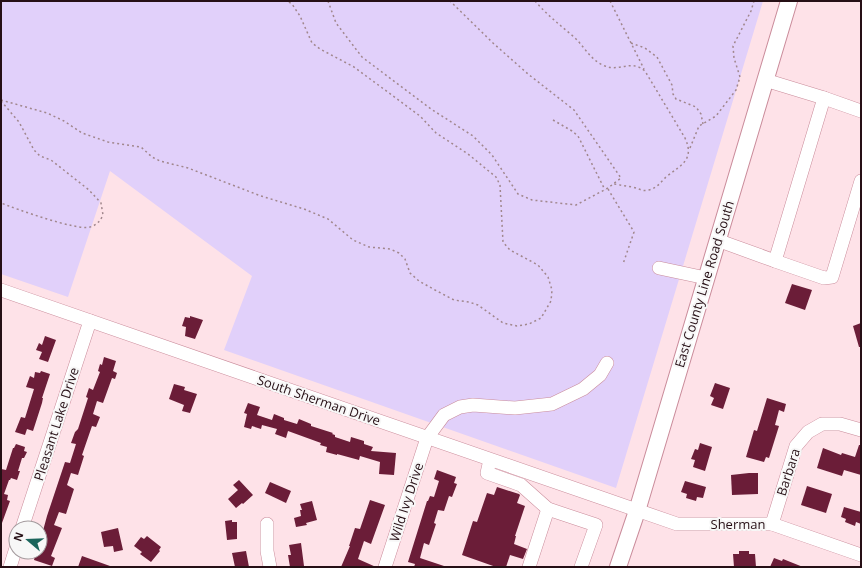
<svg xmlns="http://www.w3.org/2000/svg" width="862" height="568" font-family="'Open Sans',sans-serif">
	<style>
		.green { fill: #e1d0fa }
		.building { fill: #6b1d38 }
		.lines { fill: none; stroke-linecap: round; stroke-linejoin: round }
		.minor-casing { stroke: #ca8c9b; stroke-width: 14 }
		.major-casing { stroke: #ca8c9b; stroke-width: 18 }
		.path { stroke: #a1878d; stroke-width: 1.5; stroke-dasharray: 2 3; stroke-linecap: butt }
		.minor { stroke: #fff; stroke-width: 13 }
		.major { stroke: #fff; stroke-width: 16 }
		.labels { text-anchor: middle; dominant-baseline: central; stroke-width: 4; stroke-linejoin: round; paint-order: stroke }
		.street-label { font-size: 13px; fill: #260f15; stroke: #f7f7f7 }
	</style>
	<rect width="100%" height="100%" fill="#fee2e8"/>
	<path class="green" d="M1,1H763L616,488L224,350L252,276L110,171L68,297L1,274Z"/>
	<g class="building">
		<path d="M792,284L812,290L805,310L785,303Z"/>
		<path d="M190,316L203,320L195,339L185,336L186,327L182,326L185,317L190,318Z"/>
		<path d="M861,323V347H859L853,326Z"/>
		<path d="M45,336L56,340L48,362L39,359L42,352L36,350L39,343L42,345Z"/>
		<path d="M104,357L116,361L113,371L117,373L115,379L112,378L103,403L97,401L93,414L100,417L96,427L92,426L82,455L84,456L78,475L71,473L67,485L74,489L66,514L59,512L54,525L62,528L51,556L55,558L52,566L34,560L36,552H42L47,540L41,538L47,516L65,462L70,463L76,444L71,443L75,432L78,429L88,398L86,397L89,388L93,390L100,372L98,371L100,364L102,365Z"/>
		<path d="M41,371L50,374L42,398H43L42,403L33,431L27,429L25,435L15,432L21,417L25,418L34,389L26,387L30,376L34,378L35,372L40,373Z"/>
		<path d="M715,383L730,388L723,409L711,405L714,398L710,396Z"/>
		<path d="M174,384L185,387L184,390L197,394L190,413L182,411L184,405L169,399Z"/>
		<path d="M767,398L786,404L784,412L779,410L775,425L779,426L769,458L766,457L764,462L746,457L754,430L757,431Z"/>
		<path d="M248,403L260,407L257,415L272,420L274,414L284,418V420L297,424L299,419L311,424V426L333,433L332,434L335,435V437L350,442L351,437L364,441V444L373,447L371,451L396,453L394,475L379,474L380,462L360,456L359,460L337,454V455L326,452L327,447L320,445L321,443L288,431L286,438L275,434L277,429L262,425L261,429L252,426L251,429L244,427L247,414L244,413Z"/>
		<path d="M700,443L712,447L705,471L693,467L695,460L691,459L695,449L698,450Z"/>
		<path d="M16,444L25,447L24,451L27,452L24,458H22L18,471H20L17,480L11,478L10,480H9L4,494L8,495L7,500L10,501L2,523H1V469L6,470L13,448H14Z"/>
		<path d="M859,445H861V475L844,470L842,476L817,468L823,448L841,455L842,453L855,457Z"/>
		<path d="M437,470L456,477L454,483L457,484L452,497L449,496L444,511L438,510L434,523L436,524L429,545L424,543L420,558L444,566V567H414L415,564L408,562L427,501H428L430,496L434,497L439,481L434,479Z"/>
		<path d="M749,473H758V494L732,495L731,475Z"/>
		<path d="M239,480L253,495L243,504L242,503L236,508L228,499L238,490L233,485Z"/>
		<path d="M685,481L706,487L703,498L697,497L696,501L686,498L687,494L681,492Z"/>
		<path d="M270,482L291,491L286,503L265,493Z"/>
		<path d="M807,486L832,494L826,513L801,505Z"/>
		<path d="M497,487L519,494L520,495L517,503L525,506L515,536H516L514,544L527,549L523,559L510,555L506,567H496L462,555L473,521L477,522L487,493L494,495Z"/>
		<path d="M370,500L385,505L371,544L364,541L358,559L376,567H341L350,546H349L355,528L360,529Z"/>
		<path d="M312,501L317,520L306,523L307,525L296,527L294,518L301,516L300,510H302L300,504Z"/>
		<path d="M844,507L861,512V524L856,522L855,526L845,522L846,519L841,517Z"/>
		<path d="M232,520V522H237V539L227,540L225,521Z"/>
		<path d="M118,528L123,550L114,552L113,546L104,547L101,532Z"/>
		<path d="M147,536L161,547L159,550L160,551L151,562L140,554L142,552L134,546L141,537L144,539Z"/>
		<path d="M301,543L304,566L290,567L288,555H291L289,545Z"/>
		<path d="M246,551L249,567H235L232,553Z"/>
		<path d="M739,551H749V554H755L756,567H734L733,554H739Z"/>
		<path d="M82,556L110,566L109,567H78Z"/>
		<path d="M774,558L782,561L783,559L803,567H770Z"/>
	</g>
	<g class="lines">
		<defs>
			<g id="minor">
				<path d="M824,98L861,111"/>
				<path d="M717,240L775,261L824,98L765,80"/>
				<path d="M775,261L824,278L832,277L861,181"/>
				<path d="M659,268L706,278"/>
				<path d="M1,290L677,524H772L861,555"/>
				<path d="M490,460L487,473L521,485L548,509L596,525L581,567"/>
				<path d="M267,524V551L270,567"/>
				<path d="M772,524L796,446L808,432L822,424H840L861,430"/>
				<path d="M22,528L90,321"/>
				<path d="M10,567L16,548"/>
				<path d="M385,567L427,438L444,415L460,407L473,405L515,408L552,404L583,389L600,375L607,363"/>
				<path d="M529,567L548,509"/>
			</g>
			<path id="major" d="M618,567L637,511L789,1"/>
		</defs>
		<use href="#minor" class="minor-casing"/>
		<use href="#major" class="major-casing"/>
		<g class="path">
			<path d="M328,1L336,23L362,57L431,109L473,136L492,155L518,194L532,200L576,205L608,188L621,178L574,110L528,74L493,43L450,1"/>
			<path d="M535,1C547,15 560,25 574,37C584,46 591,61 605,66C620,72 631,59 645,71L685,138C695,160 681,165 666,177C661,182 657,188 649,190C643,192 638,188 632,187C626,186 620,185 614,184"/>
			<path d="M610,1L644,69"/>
			<path d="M631,43L645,48L657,57L672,85L673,94L676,99L696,107L701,114L703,124"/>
			<path d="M1,100L47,113L64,121L82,133L108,142L141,147L152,157L160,161L188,168L261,196L304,209L328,219L353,240L369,247L390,249L399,253L405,259L410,273L419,281L435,290L454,300L469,302L478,305L503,323L517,326L529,324L541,318L551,301L552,290L548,277L538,265L510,250L503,242L500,185L496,177L468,154L436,133L420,116L354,67L320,49L312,43L300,16L292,4L287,1"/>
			<path d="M1,101L19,122L34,150L40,156L51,160L89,190L101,203L103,215C100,221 97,225 90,227C77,231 16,209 1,203"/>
			<path d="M553,120L572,131L578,136L605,190"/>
			<path d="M690,148L699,126L716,116L736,90L740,77L734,58L733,46L751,11L754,1"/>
			<path d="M608,189L634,232L623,264"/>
		</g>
		<use href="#minor" class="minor"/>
		<use href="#major" class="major"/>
	</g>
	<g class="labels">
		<g class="street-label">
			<text transform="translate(704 284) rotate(-73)">East County Line Road South</text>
			<text transform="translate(319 400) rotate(19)">South Sherman Drive</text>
			<text transform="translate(56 424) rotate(-72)">Pleasant Lake Drive</text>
			<text transform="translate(788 472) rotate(-72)">Barbara</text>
			<text transform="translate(406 502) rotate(-72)">Wild Ivy Drive</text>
			<text x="738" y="524">Sherman</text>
		</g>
	</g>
	<rect width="862" height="568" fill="none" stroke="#260f15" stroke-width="4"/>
	<g transform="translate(28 540) rotate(289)"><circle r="19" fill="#f7f7f7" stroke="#a39a9d"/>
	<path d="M0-3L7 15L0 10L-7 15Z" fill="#1b655c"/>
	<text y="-6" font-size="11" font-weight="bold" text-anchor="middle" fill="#260f15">N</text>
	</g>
</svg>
